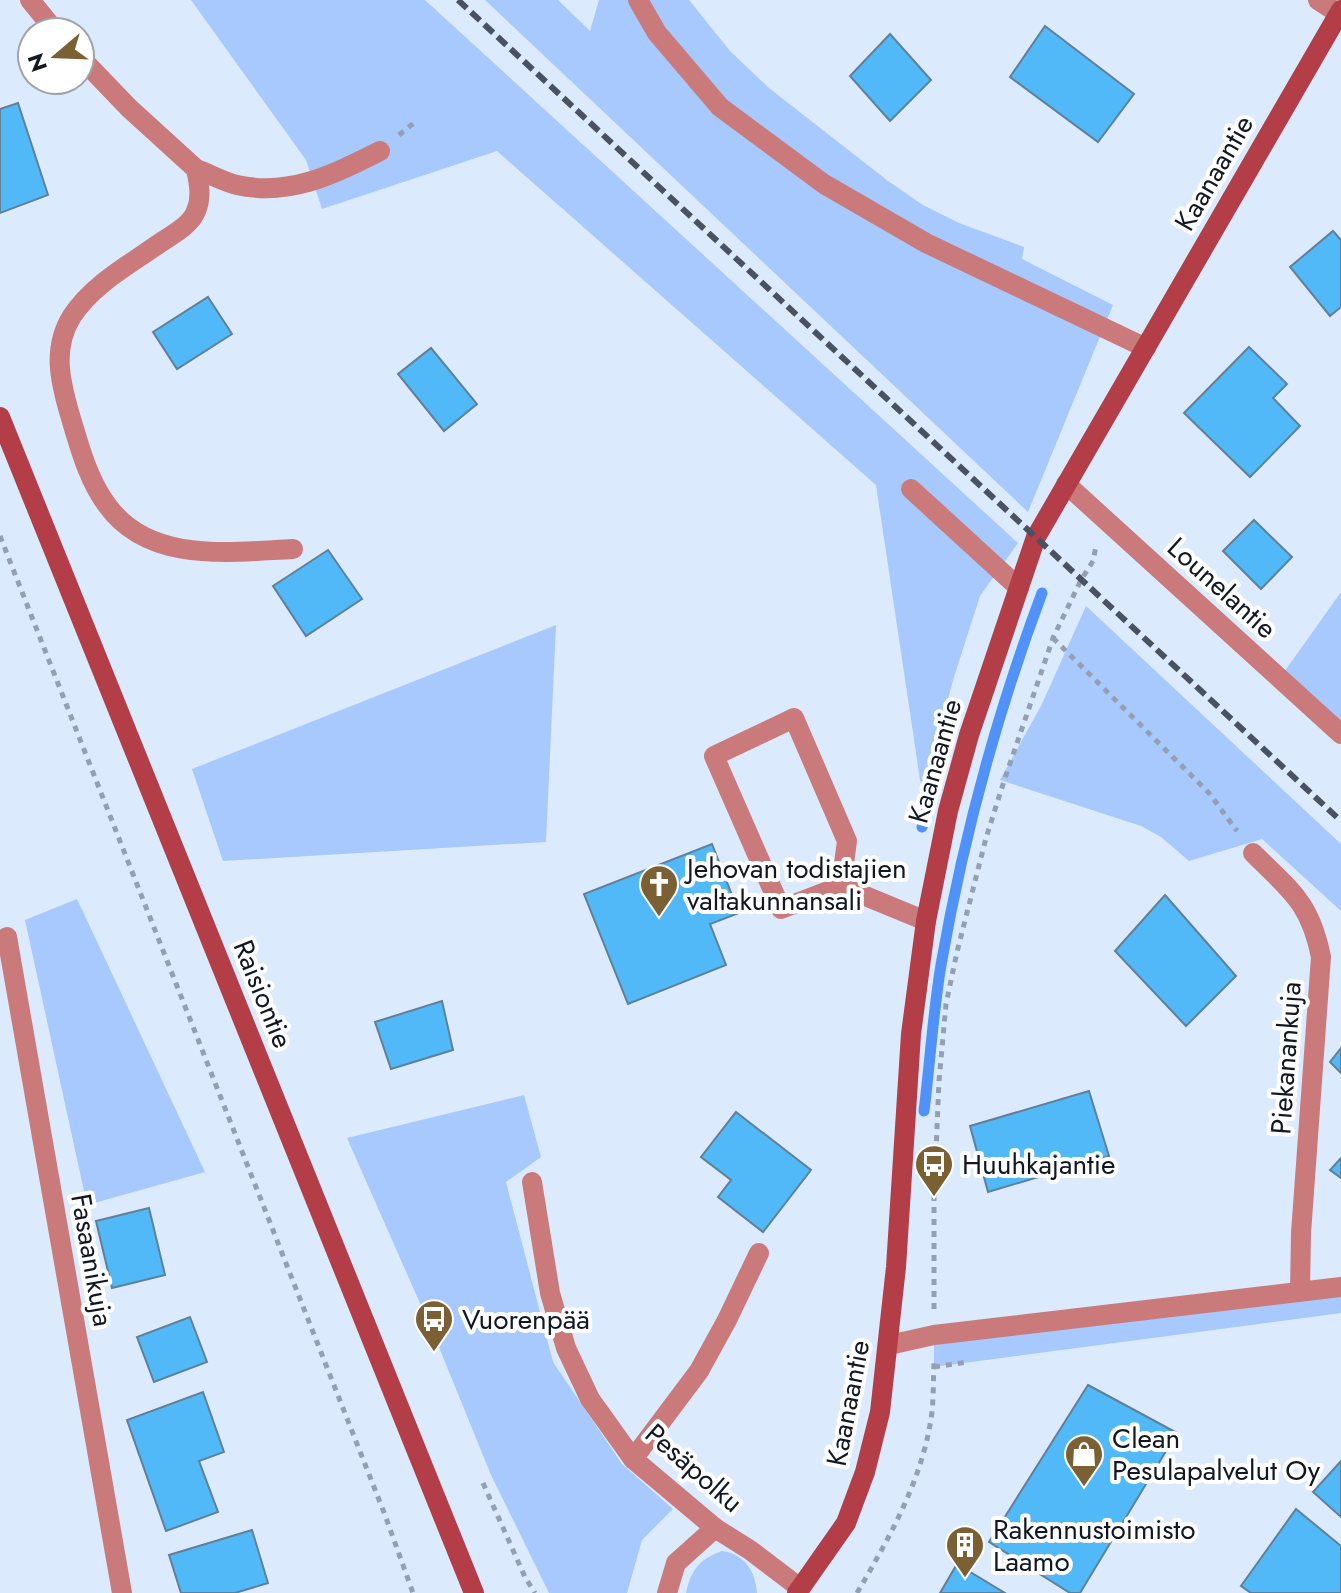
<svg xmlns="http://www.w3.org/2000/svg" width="1341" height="1593" font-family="Jost,sans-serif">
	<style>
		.green { fill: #a7c9fd }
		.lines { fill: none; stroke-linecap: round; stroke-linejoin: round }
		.stream { stroke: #5192f8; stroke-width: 11 }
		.building { fill: #52b9f9; stroke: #5f8098; stroke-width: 2 }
		.path { stroke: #94a0b1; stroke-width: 5; stroke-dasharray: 6 6; stroke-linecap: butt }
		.lane { stroke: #cb7a7c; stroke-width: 20 }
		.street { stroke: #cb7a7c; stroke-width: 20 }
		.secondary { stroke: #b43e48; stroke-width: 20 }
		.rail { stroke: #495261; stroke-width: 6; stroke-dasharray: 12 6; stroke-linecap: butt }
		.labels { text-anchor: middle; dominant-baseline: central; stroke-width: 8; stroke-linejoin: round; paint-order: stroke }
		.street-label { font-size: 28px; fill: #111824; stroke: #fff }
		.poi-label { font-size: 28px; fill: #111824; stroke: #fff; text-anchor: start }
	</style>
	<rect width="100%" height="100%" fill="#dceafe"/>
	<g class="green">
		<path d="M191,0H425L1018,543L980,596L954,677L922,793L876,485L497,151L322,209L306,160Z"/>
		<path d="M485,0H558L590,31L599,0H689L730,51L769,88L888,181L923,205L959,223L1024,247L1022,259L1113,305L1028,512Z"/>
		<path d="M1341,592V723L1282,675Z"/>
		<path d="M1086,606L1341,844V911L1262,839L1189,861L1161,837L1141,826L1000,780L1041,706Z"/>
		<path d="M556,625L546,842L223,861L192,769Z"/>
		<path d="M77,899L205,1172L87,1205L25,920Z"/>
		<path d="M524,1095L541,1157L506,1182L553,1362L622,1464L673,1509L642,1540L627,1593H549L491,1475L434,1335L347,1138Z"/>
		<path d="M1341,1287V1313L934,1367V1335Z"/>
		<path d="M722,1551C745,1554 755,1571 757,1593H686C691,1570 699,1559 722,1551Z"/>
	</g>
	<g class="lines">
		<g class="stream">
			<path d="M922,827L950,723"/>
			<path d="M924,1111C930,1063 933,1013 941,965C963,839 997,713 1042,593"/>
		</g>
	</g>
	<g class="building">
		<path d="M1045,26L1134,94L1098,142L1010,77Z"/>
		<path d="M890,34L931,80L890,121L850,76Z"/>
		<path d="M18,103L48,195L0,213V109Z"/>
		<path d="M1333,231L1341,240V307L1330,316L1290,267Z"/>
		<path d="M208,297L232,334L177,369L153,332Z"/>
		<path d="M1249,347L1287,384L1273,398L1300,426L1250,477L1184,413Z"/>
		<path d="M431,348L477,404L444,431L398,374Z"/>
		<path d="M1254,520L1292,557L1261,589L1223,551Z"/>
		<path d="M328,550L362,599L306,636L273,586Z"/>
		<path d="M712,844L739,913L710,924L726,965L628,1004L584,894Z"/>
		<path d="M1165,895L1236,976L1186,1026L1115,951Z"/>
		<path d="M442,1001L453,1050L391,1069L375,1022Z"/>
		<path d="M1341,1048V1073L1330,1062Z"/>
		<path d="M1089,1091L1109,1156L988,1192L970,1126Z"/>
		<path d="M736,1112L811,1170L763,1232L718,1197L731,1180L701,1157Z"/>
		<path d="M1341,1158V1178L1330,1170Z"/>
		<path d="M149,1208L165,1275L112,1288L96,1221Z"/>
		<path d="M190,1317L207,1362L154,1382L137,1337Z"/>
		<path d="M1088,1385L1177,1433L1080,1593H1070L989,1542Z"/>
		<path d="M203,1392L224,1452L199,1461L218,1512L166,1531L127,1420Z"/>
		<path d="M1341,1461V1517L1313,1492Z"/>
		<path d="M1296,1509L1341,1546V1593H1251L1241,1586Z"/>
		<path d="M252,1530L268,1583L235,1593H181L169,1555Z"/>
		<path d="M957,1564L1005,1593H940Z"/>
	</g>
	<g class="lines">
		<g class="path">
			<path d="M399,135L415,122"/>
			<path d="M0,536L385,1515L413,1593"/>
			<path d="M1053,638L1209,793L1237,831"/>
			<path d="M934,1309V1198L939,1081L946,1004L957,952L986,838L1005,778L1053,638L1081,580L1093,561L1096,546"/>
			<path d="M934,1367L968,1362"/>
			<path d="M483,1483L525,1577L535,1593"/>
			<path d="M857,1593C888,1540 919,1486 930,1425C934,1405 933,1383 934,1363"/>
		</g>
		<g class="lane">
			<path d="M638,0L657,33L720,107L824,184L926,243L1146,348"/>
			<path d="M911,489L1019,588"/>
			<path d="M293,549C230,552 149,564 107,505C88,480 79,445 70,415C60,381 52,348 72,316C93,284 129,265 160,243C172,235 191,225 196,211C202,198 199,183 196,169C210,174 224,182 237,185C290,197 334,174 380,151"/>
			<path d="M841,886L847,841L794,718L714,756L781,909L841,886L926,921"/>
			<path d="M633,1459L699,1371L727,1320L759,1253"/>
			<path d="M667,1593L676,1563L715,1528"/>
		</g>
		<g class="street">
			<path d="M30,0L56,32"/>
			<path d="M1318,0L1341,15"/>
			<path d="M80,57L129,108L196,169"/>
			<path d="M1066,484L1341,734"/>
			<path d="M1253,853C1291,891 1310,902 1321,957L1301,1233L1300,1291"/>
			<path d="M7,937L122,1593"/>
			<path d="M532,1182L550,1293L566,1348L590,1399L633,1459L715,1528L750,1550L800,1588"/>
			<path d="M889,1345L934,1335L1341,1287"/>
		</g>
		<g class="secondary">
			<path d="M0,417L474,1593"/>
			<path d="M797,1593L846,1523L865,1472L880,1412L896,1267L911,1034L926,921L948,811L969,735L1036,537L1341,10"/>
		</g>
		<path class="rail" d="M458,0L1341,821"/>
	</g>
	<defs>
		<symbol id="church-pin" viewBox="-11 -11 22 30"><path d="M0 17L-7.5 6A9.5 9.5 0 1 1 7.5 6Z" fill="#7b6033" stroke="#fff"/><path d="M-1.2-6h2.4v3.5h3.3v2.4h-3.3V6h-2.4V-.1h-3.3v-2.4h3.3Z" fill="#fff"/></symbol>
		<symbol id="bus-pin" viewBox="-11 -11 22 30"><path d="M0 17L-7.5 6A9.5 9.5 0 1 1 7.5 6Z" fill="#7b6033" stroke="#fff"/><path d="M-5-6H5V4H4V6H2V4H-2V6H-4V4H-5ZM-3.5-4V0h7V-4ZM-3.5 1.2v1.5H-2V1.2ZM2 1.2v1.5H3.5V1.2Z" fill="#fff"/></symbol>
		<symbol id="shop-pin" viewBox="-11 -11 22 30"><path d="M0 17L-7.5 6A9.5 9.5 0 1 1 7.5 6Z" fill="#7b6033" stroke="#fff"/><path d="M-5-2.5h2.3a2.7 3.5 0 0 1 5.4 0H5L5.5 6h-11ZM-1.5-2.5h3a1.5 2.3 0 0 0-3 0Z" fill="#fff"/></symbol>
		<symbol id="building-pin" viewBox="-11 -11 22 30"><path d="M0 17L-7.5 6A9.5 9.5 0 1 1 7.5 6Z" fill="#7b6033" stroke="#fff"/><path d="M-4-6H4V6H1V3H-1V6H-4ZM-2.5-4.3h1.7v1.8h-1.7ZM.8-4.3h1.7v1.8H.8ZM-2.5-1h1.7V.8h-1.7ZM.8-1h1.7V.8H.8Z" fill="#fff"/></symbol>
	</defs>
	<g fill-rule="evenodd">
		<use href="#church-pin" x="637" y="862" width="44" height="60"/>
		<use href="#bus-pin" x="912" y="1142" width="44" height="60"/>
		<use href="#bus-pin" x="412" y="1297" width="44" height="60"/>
		<use href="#shop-pin" x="1062" y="1432" width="44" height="60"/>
		<use href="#building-pin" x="943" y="1523" width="44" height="60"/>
	</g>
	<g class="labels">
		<g class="street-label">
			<text transform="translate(1214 173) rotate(-60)">Kaanaantie</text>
			<text transform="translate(1222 588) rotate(42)">Lounelantie</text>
			<text transform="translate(935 761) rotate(-74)">Kaanaantie</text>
			<text transform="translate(263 994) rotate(68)">Raisiontie</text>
			<text transform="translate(1286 1058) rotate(-86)">Piekanankuja</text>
			<text transform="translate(92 1260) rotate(80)">Fasaanikuja</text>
			<text transform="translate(848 1403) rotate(-79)">Kaanaantie</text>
			<text transform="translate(694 1468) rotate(41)">Pesäpolku</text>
		</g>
		<g class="poi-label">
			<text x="687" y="868">Jehovan todistajien<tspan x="687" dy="32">valtakunnansali</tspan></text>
			<text x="962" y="1164">Huuhkajantie</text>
			<text x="462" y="1319">Vuorenpää</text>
			<text x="1112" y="1438">Clean<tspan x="1112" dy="32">Pesulapalvelut Oy</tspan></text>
			<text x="993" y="1529">Rakennustoimisto<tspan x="993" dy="32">Laamo</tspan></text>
		</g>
	</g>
	<g transform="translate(56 56) rotate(251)"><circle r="38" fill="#ffffff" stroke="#a0a3a7" stroke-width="2"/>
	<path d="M0-6L14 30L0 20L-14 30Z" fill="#7b6033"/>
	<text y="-12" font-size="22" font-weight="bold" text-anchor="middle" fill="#111824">N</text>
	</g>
</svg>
